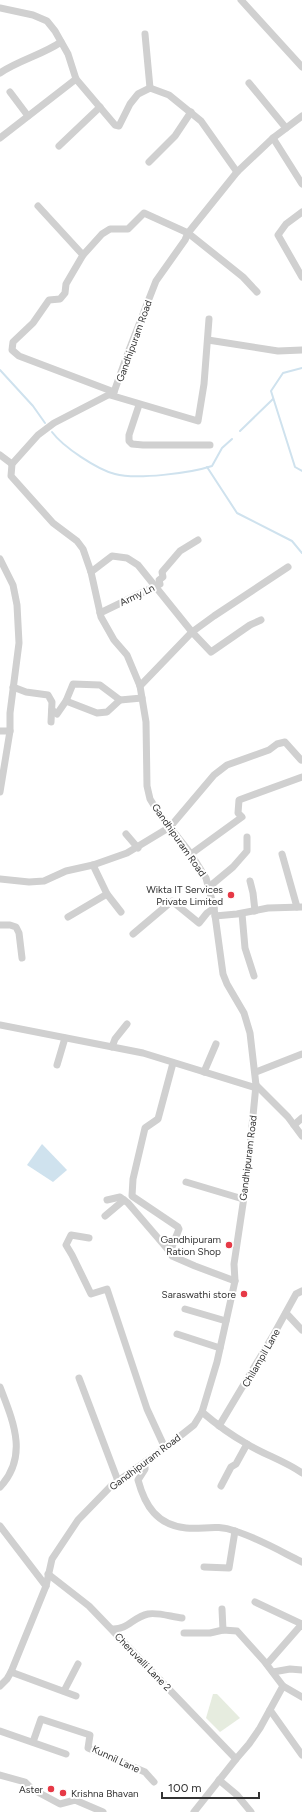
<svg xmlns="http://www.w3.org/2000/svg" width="302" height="1812" font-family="Figtree,sans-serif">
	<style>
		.green { fill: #e6ecdf }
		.water { fill: #cfe2ee }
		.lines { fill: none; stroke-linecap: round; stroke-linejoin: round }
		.stream { stroke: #cfe2ee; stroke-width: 2 }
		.minor { stroke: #d0d0d0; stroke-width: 7 }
		.poi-dot { fill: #e63946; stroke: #fff; stroke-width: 1.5 }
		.labels { text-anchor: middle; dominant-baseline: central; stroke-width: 4; stroke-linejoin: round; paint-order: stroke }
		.street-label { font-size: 10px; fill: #333; stroke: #fff }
		.poi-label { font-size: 10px; fill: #333; stroke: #fff; text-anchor: end }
	</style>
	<rect width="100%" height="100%" fill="#fff"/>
	<path class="green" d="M213,1694H217L240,1718L220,1732L206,1718Z"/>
	<path class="water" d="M42,1144L67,1170L53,1182L27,1165Z"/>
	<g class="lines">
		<g class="stream">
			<path d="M302,368L283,373L271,391L295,467L302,471"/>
			<path d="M0,370L33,406L45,423"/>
			<path d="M240,431L273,399"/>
			<path d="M52,432C63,447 98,470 115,474C136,480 191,473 212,466L222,448L232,439"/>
			<path d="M207,467L237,513L292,541L302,553"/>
		</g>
		<g class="minor">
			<path d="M241,0L302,67"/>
			<path d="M0,8L33,15L47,21L55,31L68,54L76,79"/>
			<path d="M145,34L150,88"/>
			<path d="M0,73C19,60 42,55 61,42"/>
			<path d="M249,83L286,128"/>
			<path d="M10,92L28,116"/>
			<path d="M0,138L76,79L115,125L119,126L130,104L138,94L150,88L169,95L201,121L237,172"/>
			<path d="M273,138L302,184"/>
			<path d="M59,146L100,107"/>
			<path d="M149,162L175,136L191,112"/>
			<path d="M38,206L83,255L66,284L65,293L60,299L49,300L33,323L13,342L12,350L19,356L114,392"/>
			<path d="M302,212L286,224L278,235L302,277"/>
			<path d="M83,255L102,234L110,229H128L144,213L188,233L243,277L257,292"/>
			<path d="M208,340L278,351L302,350"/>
			<path d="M110,395L198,421L204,384L209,319"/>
			<path d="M139,405L129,435V441L132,444L143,445H210"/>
			<path d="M0,455L12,464"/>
			<path d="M0,559L13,585L17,605L19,643L10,713V731L0,792"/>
			<path d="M91,572L112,556L127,558L138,565L192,632L211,652L250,625L261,620"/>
			<path d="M100,613L160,584L159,580L163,577L162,572L180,551L198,540"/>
			<path d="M140,686L192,632L214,616L288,567"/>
			<path d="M13,687L26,692L48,695L52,702L51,722"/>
			<path d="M66,701L97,713L107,712L120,700"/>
			<path d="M52,710L57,714L66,701L73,684L100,685L120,700L142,698"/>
			<path d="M0,731H10"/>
			<path d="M126,834L138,848"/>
			<path d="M191,854L242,817L238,813L239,800L302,777"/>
			<path d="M282,854L297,907"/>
			<path d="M93,865L107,894L121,912"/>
			<path d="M0,879L29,882L44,881L66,871L93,865L127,853L170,827L214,775L227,765L269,750L277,744L285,742L301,760"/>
			<path d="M250,881L253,893L255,911"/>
			<path d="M209,887L233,867L247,851V837"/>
			<path d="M242,914L245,948L254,976"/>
			<path d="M215,916L237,914L268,908L302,907"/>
			<path d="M68,917L107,894"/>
			<path d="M0,925H10L16,927L19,933L22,958"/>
			<path d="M133,934L172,901L199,923L207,913L214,908"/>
			<path d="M0,1025L143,1053L256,1088"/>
			<path d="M112,1047L115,1039L127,1024"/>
			<path d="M173,1063L158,1119L145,1128L133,1179L132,1196L178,1227L179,1229L170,1252L172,1256L195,1266L235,1281"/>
			<path d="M57,1065L65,1038"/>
			<path d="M204,1072L216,1044"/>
			<path d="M256,1072L302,1054"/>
			<path d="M256,1085L288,1117L302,1136"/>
			<path d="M294,1125L302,1118"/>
			<path d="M186,1182L243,1199"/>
			<path d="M107,1200L120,1197L128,1203L170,1252"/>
			<path d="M105,1216L124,1200"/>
			<path d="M89,1238L71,1235L66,1245L72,1255L91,1294L107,1289L147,1409L165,1448"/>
			<path d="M185,1309L226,1321"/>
			<path d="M286,1313L302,1330"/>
			<path d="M177,1334L220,1348"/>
			<path d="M79,1378L118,1481"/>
			<path d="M0,1387C13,1421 29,1456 0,1487"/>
			<path d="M202,1412C216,1424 231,1435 247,1444C265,1455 285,1461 302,1473"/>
			<path d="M219,1426L274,1334L296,1294L302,1291"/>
			<path d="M145,1462V1469L138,1480C145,1506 157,1525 186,1528C203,1530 216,1524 235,1531C258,1538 280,1551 302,1562"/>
			<path d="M221,1486L231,1467L236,1464L247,1444"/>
			<path d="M0,1526L46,1586"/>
			<path d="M204,1567L229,1568L235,1531"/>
			<path d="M48,1574L89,1606L236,1759L194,1812"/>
			<path d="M255,1602L302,1624"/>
			<path d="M222,1609L223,1630"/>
			<path d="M112,1629C128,1630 133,1617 148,1614C158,1612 172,1617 182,1618"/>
			<path d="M184,1633H210L223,1630L237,1631L264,1661L283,1686"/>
			<path d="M267,1664L302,1624"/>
			<path d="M11,1672L76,1696"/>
			<path d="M273,1672L290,1669L302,1670"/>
			<path d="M0,1686L7,1679L11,1672L46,1586L52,1559L78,1520L112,1485L165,1448L194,1425L202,1412L217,1362L235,1281L234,1264L247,1177L256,1085L250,1033L244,1013L227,984L223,974L214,908L206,878L191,854L158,812L150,799L147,786L146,722L140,686L127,655L114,640L101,617L91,572L83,549L77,541L53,523L11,476L12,464L38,435L54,423L114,392L129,350L156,281L185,240L188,233L237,172L273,138L302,116"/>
			<path d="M64,1691L78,1664"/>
			<path d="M270,1710L302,1755"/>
			<path d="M0,1731L66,1754"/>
			<path d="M33,1742L41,1719L90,1735L88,1748L145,1772L154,1782"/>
			<path d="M236,1759L249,1744L260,1728L283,1686L302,1697"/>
			<path d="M0,1775L25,1782L32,1789L60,1804L75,1800L103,1812"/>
			<path d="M219,1780L237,1795L251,1812"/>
		</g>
	</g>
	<g class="poi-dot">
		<circle cx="231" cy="895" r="4"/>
		<circle cx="229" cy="1245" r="4"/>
		<circle cx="244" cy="1294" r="4"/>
		<circle cx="51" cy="1789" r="4"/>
		<circle cx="63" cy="1793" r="4"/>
	</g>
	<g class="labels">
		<g class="street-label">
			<text transform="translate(134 341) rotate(-70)">Gandhipuram Road</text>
			<text transform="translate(137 595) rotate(-26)">Army Ln</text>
			<text transform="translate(179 840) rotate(55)">Gandhipuram Road</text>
			<text transform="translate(248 1158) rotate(-83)">Gandhipuram Road</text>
			<text transform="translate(261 1358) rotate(-60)">Chilampil Lane</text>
			<text transform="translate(145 1462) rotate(-37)">Gandhipuram Road</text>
			<text transform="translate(143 1662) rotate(46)">Cheruvalli Lane 2</text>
			<text transform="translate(116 1759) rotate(25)">Kunnil Lane</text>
		</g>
		<g class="poi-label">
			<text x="223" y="889">Wikta IT Services<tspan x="223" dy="12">Private Limited</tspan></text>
			<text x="221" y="1239">Gandhipuram<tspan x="221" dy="12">Ration Shop</tspan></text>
			<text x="236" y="1294">Saraswathi store</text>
			<text x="43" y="1789">Aster</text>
			<text x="71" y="1793" text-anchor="start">Krishna Bhavan</text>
		</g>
	</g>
	<path d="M162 1792v6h97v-6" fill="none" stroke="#333333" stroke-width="2"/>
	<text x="168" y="1792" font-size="12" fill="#333333" stroke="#ffffff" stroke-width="3" paint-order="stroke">100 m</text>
</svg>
